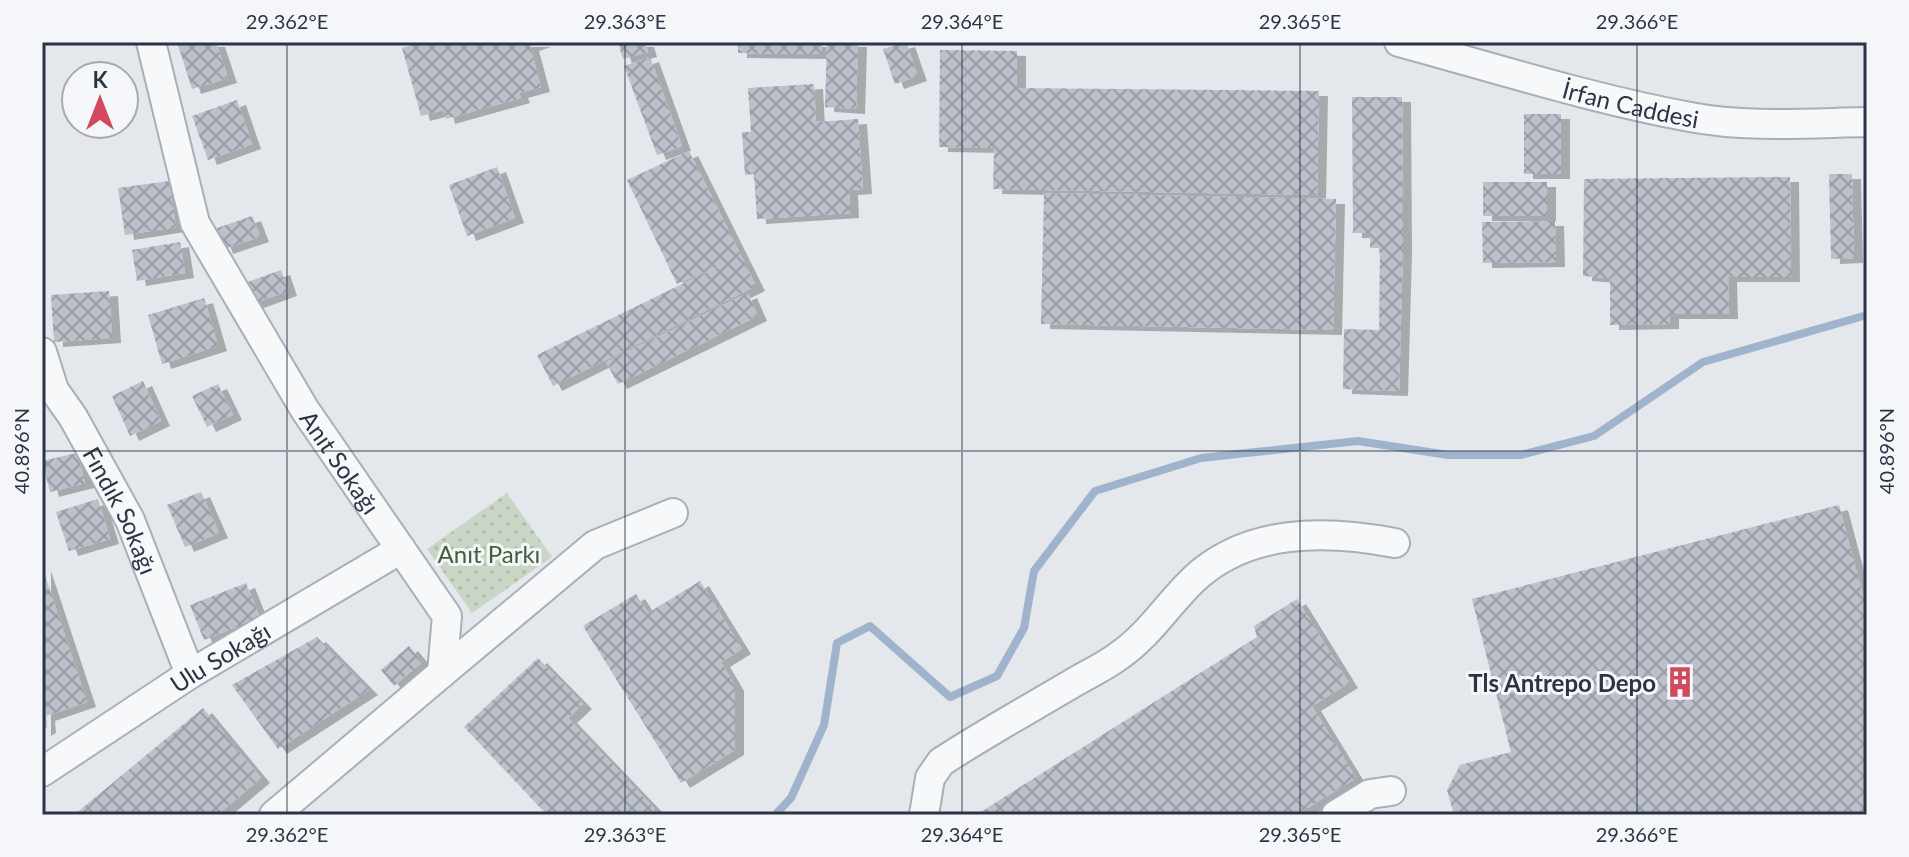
<svg xmlns="http://www.w3.org/2000/svg" width="1909" height="857" font-family="Lato,sans-serif">
	<style>
		.grass { fill: url(#grass-dots) }
		.lines { fill: none; stroke-linecap: round; stroke-linejoin: round }
		.stream { stroke: #9fb4cc; stroke-width: 8 }
		.building { fill: url(#building-cross-hatch); filter: url(#shadow) }
		.minor-casing { stroke: #a9aeb7; stroke-width: 32 }
		.minor { stroke: #f7f8fa; stroke-width: 28 }
		.ticks { fill: none; stroke: #2b3445; stroke-width: 2; stroke-opacity: 0.45 }
		.labels { text-anchor: middle; dominant-baseline: central; stroke-width: 6; stroke-linejoin: round; paint-order: stroke }
		.street-label { font-size: 24px; fill: #2b3445; stroke: #f4f6f9 }
		.park-label { font-size: 24px; fill: #3f6138; stroke: #f4f6f9 }
		.poi-label { font-size: 24px; font-weight: bold; fill: #2b3445; stroke: #f4f6f9; text-anchor: end }
		.neatline { fill: none; stroke: #2b3445; stroke-width: 3 }
		.ticks-label { font-size: 20px; text-anchor: middle; fill: #2b3445 }
	</style>
	<defs>
		<pattern id="grass-dots" width="8" height="8" patternUnits="userSpaceOnUse" patternTransform="scale(2)"><rect width="8" height="8" fill="#c9d6c5"/><path d="M2 2h.1M6 6h.1" fill="none" stroke="#adb8ab" stroke-width="1.8" stroke-linecap="round"/></pattern>
		<pattern id="building-cross-hatch" width="8" height="8" patternUnits="userSpaceOnUse" patternTransform="scale(2)"><rect width="8" height="8" fill="#bbc0ca"/><path d="M0 0l8 8M0 8l8-8" fill="none" stroke="#989da6"/></pattern>
		<filter id="shadow"><feDropShadow dx="9" dy="5" stdDeviation="0" flood-color="#0004"/></filter>
	</defs>
	<rect width="100%" height="100%" fill="#e4e7ec"/>
	<path class="grass" d="M507,493L552,557L472,613L427,549Z"/>
	<g class="lines">
		<path class="stream" d="M775,815L791,798L824,725L837,643L870,626L950,697L997,676L1024,628L1034,571L1095,491L1201,458L1358,441L1448,455H1521L1594,436L1703,362L1867,315"/>
	</g>
	<g class="building">
		<path d="M188,42H216L228,78L192,89L178,45Z"/>
		<path d="M424,42H542L530,46L541,87L519,93L521,98L446,119L444,110L421,116L402,48Z"/>
		<path d="M618,42H645L648,52L623,59Z"/>
		<path d="M738,42H822V54L738,53Z"/>
		<path d="M827,42H858L856,109L825,107Z"/>
		<path d="M906,42L918,76L895,84L883,49Z"/>
		<path d="M940,50L1017,51V88L1319,91L1317,195L993,189L994,148L939,147Z"/>
		<path d="M650,57L682,146L657,155L624,66Z"/>
		<path d="M814,84L816,122L858,119L863,189L849,190L850,213L757,219L754,174L745,175L742,132H751L748,88Z"/>
		<path d="M1352,97H1402L1403,248L1399,391L1343,389L1344,329L1379,330L1380,248H1370V233H1353Z"/>
		<path d="M237,100L252,144L208,160L192,116Z"/>
		<rect x="1524" y="114" width="37" height="60"/>
		<path d="M689,151L756,286L553,386L537,355L729,261L677,284L627,180Z"/>
		<path d="M497,167L515,218L467,236L449,185Z"/>
		<path d="M1829,174H1852L1854,258L1831,259Z"/>
		<path d="M1790,177L1791,277H1728L1729,314H1670V324L1610,325V278L1583,276L1584,179Z"/>
		<path d="M169,181L176,227L125,235L118,188Z"/>
		<rect x="1483" y="182" width="64" height="34"/>
		<path d="M1044,193L1336,199L1333,330L1041,324Z"/>
		<path d="M252,216L260,237L224,249L217,228Z"/>
		<path d="M1555,221L1556,262L1483,263L1482,222Z"/>
		<path d="M180,242L185,273L137,281L132,250Z"/>
		<path d="M281,270L288,291L252,304L245,283Z"/>
		<path d="M109,291L112,338L54,342L51,295Z"/>
		<path d="M748,293L758,316L618,384L606,362Z"/>
		<path d="M204,298L218,346L162,364L148,315Z"/>
		<path d="M143,381L161,421L130,436L112,396Z"/>
		<path d="M218,384L233,415L207,427L192,396Z"/>
		<path d="M77,453L85,483L50,492L42,461Z"/>
		<path d="M201,492L219,533L185,547L167,505Z"/>
		<path d="M98,499L110,539L69,551L56,512Z"/>
		<path d="M1839,505L1867,611V815H1454L1447,790L1460,765L1511,752L1472,599Z"/>
		<path d="M42,566L87,702L46,716L47,728L42,731Z"/>
		<path d="M700,581L742,649L721,662L735,686V750L681,783L583,626L636,594L648,613Z"/>
		<path d="M246,583L260,618L204,640L190,605Z"/>
		<path d="M1297,599L1349,683L1312,706L1356,778L1296,815H976L1257,637L1254,626Z"/>
		<path d="M317,637L369,690L278,749L232,685Z"/>
		<path d="M409,646L422,662L394,686L381,670Z"/>
		<path d="M538,658L583,704L568,718L655,809L648,815H547L464,727Z"/>
		<path d="M203,708L261,778L217,815H74Z"/>
	</g>
	<g class="lines">
		<defs>
			<g id="minor">
				<path id="s1" d="M151,42L195,223L305,410L447,616L442,673L274,815"/>
				<path id="s2" d="M1399,42C1495,68 1592,99 1690,117C1747,128 1809,123 1867,122"/>
				<path id="s3" d="M42,352L54,390L73,417L130,520L190,674"/>
				<path d="M442,673L595,545L673,513"/>
				<path id="s4" d="M42,772L190,674L401,549"/>
				<path d="M924,815L930,778L941,762C984,734 1029,709 1073,683C1088,674 1106,666 1120,655C1149,635 1168,604 1193,580C1248,528 1326,530 1395,543"/>
				<path d="M1336,815L1370,794L1391,791"/>
			</g>
		</defs>
		<use href="#minor" class="minor-casing"/>
		<use href="#minor" class="minor"/>
	</g>
	<path class="ticks" d="M287,42V815M625,42V815M962,42V815M1300,42V815M1637,42V815M42,451H1867"/>
	<defs>
		<symbol id="building-bare" viewBox="-9 -9 18 18"><path d="M-4-6H4V6H1V3H-1V6H-4ZM-2.5-4.3h1.7v1.8h-1.7ZM.8-4.3h1.7v1.8H.8ZM-2.5-1h1.7V.8h-1.7ZM.8-1h1.7V.8H.8Z" fill="#d1495b" stroke="#f4f6f9" stroke-width="2.5" paint-order="stroke"/></symbol>
	</defs>
	<g fill-rule="evenodd">
		<use href="#building-bare" x="1658" y="660" width="44" height="44"/>
	</g>
	<g class="labels">
		<g class="street-label">
			<text stroke="none"><textPath href="#s2" startOffset="240">İrfan Caddesi</textPath></text>
			<text stroke="none"><textPath href="#s1" startOffset="466">Anıt Sokağı</textPath></text>
			<text stroke="none"><textPath href="#s3" startOffset="178">Fındık Sokağı</textPath></text>
			<text stroke="none"><textPath href="#s4" startOffset="212">Ulu Sokağı</textPath></text>
		</g>
		<g class="park-label">
			<text x="489" y="553">Anıt Parkı</text>
		</g>
		<g class="poi-label">
			<text x="1656" y="682">Tls Antrepo Depo</text>
		</g>
	</g>
	<rect width="1909" height="857" fill="none" stroke="#f4f6f9" stroke-width="88"/>
	<g transform="translate(100 100)"><circle r="38" fill="#f4f6f9" stroke="#a4a8b1" stroke-width="2"/>
	<path d="M0-6L14 30L0 20L-14 30Z" fill="#d1495b"/>
	<text y="-12" font-size="22" font-weight="bold" text-anchor="middle" fill="#2b3445">K</text>
	</g>
	<rect x="44" y="44" width="1821" height="769" class="neatline"/>
	<g class="ticks-label">
		<text x="287" y="29">29.362°E</text>
		<text x="625" y="29">29.363°E</text>
		<text x="962" y="29">29.364°E</text>
		<text x="1300" y="29">29.365°E</text>
		<text x="1637" y="29">29.366°E</text>
		<text transform="translate(22 451) rotate(-90)" y="7">40.896°N</text>
		<text transform="translate(1887 451) rotate(-90)" y="7">40.896°N</text>
		<text x="287" y="842">29.362°E</text>
		<text x="625" y="842">29.363°E</text>
		<text x="962" y="842">29.364°E</text>
		<text x="1300" y="842">29.365°E</text>
		<text x="1637" y="842">29.366°E</text>
	</g>
</svg>
